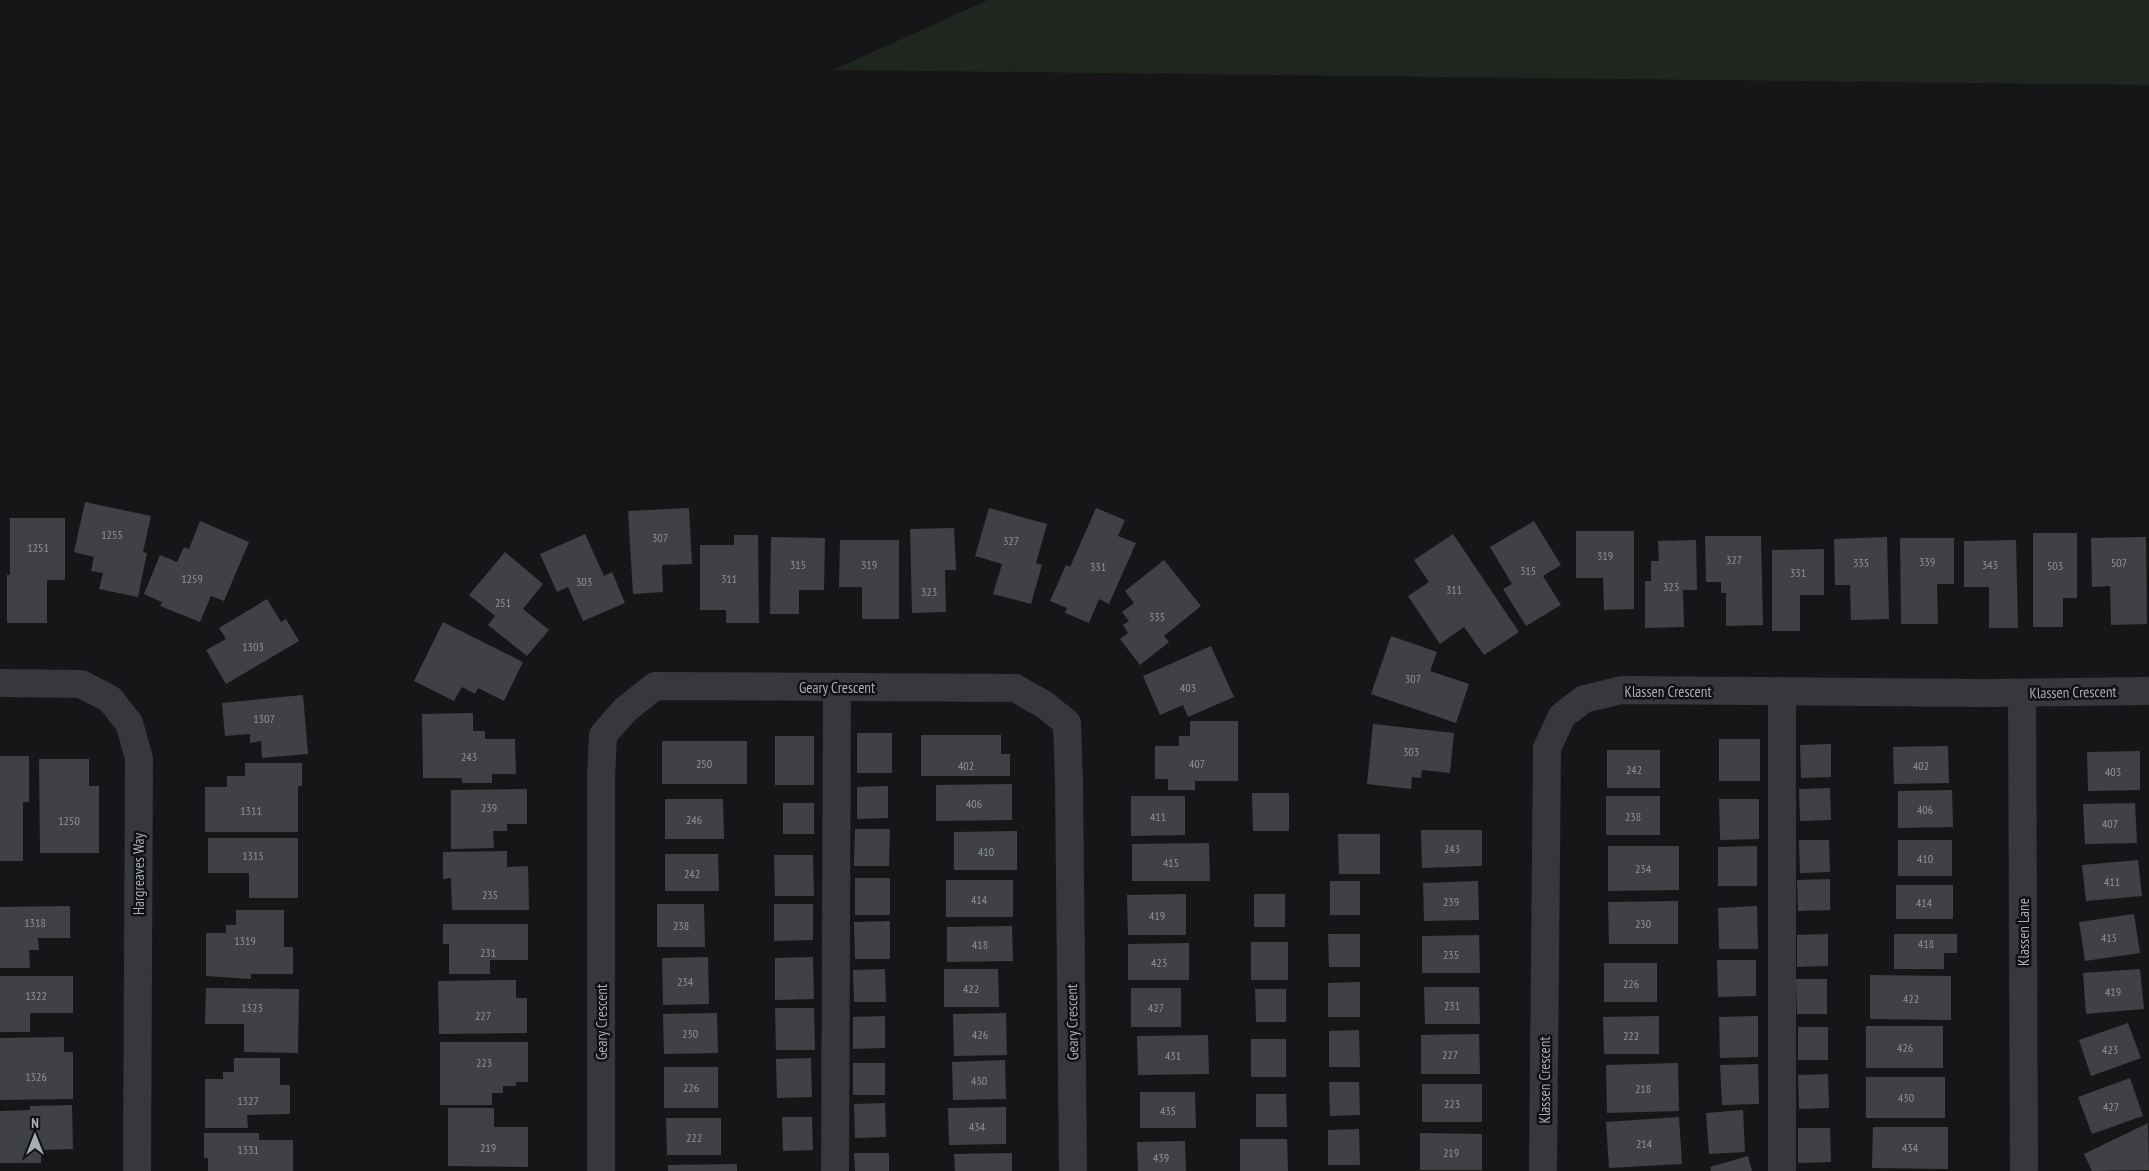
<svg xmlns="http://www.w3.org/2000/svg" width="2149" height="1171" font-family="'PT Sans Narrow',sans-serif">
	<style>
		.green { fill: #1e261f }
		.building { fill: #404145 }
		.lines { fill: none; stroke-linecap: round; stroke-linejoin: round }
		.minor { stroke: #37383d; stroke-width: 28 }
		.labels { text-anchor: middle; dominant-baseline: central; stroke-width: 5; stroke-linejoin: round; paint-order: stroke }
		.number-label { font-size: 12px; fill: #8e929b }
		.street-label { font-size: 15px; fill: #a8adb8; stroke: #111113 }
	</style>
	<rect width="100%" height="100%" fill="#161618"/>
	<path class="green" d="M988,0H2149V85L833,70Z"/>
	<g class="building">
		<path d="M85,502L151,516L143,552L147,553L138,597L99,589L103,573L91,571L94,557L74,552Z"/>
		<path d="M689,508L692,564L662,565L663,592L633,594L628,511Z"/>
		<path d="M989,508L1047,524L1036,563L1042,565L1031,604L993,594L1002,564L975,556Z"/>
		<path d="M1096,508L1125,520L1118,536L1136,543L1109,604L1099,599L1089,623L1065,613L1067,608L1050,601L1066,565L1070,567Z"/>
		<path d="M10,518H65V580H47V623H7V575H10Z"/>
		<path d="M200,521L249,542L224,601L211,596L200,622L160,606L162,602L144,594L160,555L177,562L184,547L189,549Z"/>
		<path d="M1534,521L1561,565L1543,576L1561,605L1526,626L1503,589L1512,584L1490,547Z"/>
		<path d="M954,528L956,570H945L946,612L912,613L910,529Z"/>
		<path d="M1576,531H1634V609L1604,610L1603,578H1576Z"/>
		<path d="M2033,533H2077V598H2063V627H2033Z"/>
		<path d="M585,534L604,576L612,572L625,603L583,621L568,587L557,592L540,554Z"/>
		<path d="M1453,534L1519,632L1484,655L1464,627L1440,644L1408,596L1429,582L1414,560Z"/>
		<path d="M734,535H758L759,623H726V610H700V545H734Z"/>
		<path d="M1705,536H1761L1763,625L1726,626V593H1721V582H1706Z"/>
		<path d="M771,537L825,538L824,590H799V614H770Z"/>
		<path d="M1887,537L1889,619L1851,620L1850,585H1835L1834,539Z"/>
		<path d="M2146,537L2147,624L2111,625L2110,586L2092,587L2091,538Z"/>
		<path d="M1900,538H1954V584H1937L1938,624H1901Z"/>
		<path d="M840,540H899V619H862V587H839Z"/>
		<path d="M1696,540L1697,590H1683L1684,627L1645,628V581H1651V561H1659L1658,541Z"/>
		<path d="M2016,540L2018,628H1989V587H1964V541Z"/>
		<path d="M1824,549V595H1800V631H1772V550Z"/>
		<path d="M505,552L543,584L523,609L549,630L527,656L488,625L495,616L469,595Z"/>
		<path d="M1164,560L1201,606L1164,636L1169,642L1140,665L1120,639L1128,633L1123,625L1129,621L1122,612L1134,603L1125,591Z"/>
		<path d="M267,599L281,622L286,619L299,641L226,684L206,650L226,639L219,628Z"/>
		<path d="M443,622L523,662L504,701L478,688L475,694L462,687L454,701L414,681Z"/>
		<path d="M1391,636L1437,652L1430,671L1469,684L1456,723L1371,694Z"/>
		<path d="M1211,646L1234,697L1188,717L1183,705L1160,715L1143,676Z"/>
		<path d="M303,695L308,754L262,758L261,741L250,743V734L225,736L222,703Z"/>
		<path d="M473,713V731H485V739H515L516,774H492V783H462V778H423L422,714Z"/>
		<path d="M1190,721H1238V781H1195V790H1168V779H1155V746H1179V736H1190Z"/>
		<path d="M1373,724L1454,733L1450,773L1422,770L1421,778L1412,777L1411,789L1367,784Z"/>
		<rect x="857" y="733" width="35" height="40"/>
		<path d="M921,735H1001V754H1010V776H921Z"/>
		<rect x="775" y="736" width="39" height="49"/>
		<rect x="1719" y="739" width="41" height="42"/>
		<rect x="662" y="741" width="85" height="43"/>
		<path d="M1831,744V777L1801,778L1800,745Z"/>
		<path d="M1948,746L1949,783L1894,784L1893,747Z"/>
		<rect x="1607" y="750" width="53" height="38"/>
		<path d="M2140,751V790L2088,791L2087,752Z"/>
		<path d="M0,756H29V802H23V861H0Z"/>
		<path d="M39,759H89V786H99V853H40Z"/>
		<path d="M245,763H302V786H298V832H205V787H227V776H245Z"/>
		<path d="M1012,784V820L936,821V785Z"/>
		<path d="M888,786V818L857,819V787Z"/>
		<path d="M1830,788L1831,820L1800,821L1799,789Z"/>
		<path d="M527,789V824H507V831H493L494,848L451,849V790Z"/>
		<path d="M1952,790L1953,827L1898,828V791Z"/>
		<path d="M1252,793H1289V831H1253Z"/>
		<path d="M1131,796H1185V835L1131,836Z"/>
		<rect x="1606" y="796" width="54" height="39"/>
		<path d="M665,799H723L724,839H665Z"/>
		<path d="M1719,799H1759V839L1720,840Z"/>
		<rect x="783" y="803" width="31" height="31"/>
		<path d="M2135,803L2137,843L2085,844L2083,804Z"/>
		<path d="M855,829H890L889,866H854Z"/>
		<path d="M1421,830H1482V866L1422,868Z"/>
		<path d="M1017,831V870H954V832Z"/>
		<path d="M1338,834H1380V874H1339Z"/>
		<path d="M208,838H298V898H249V873H208Z"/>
		<path d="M1799,840H1829L1830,872L1800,873Z"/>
		<rect x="1898" y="840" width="54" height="36"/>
		<path d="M1209,843L1210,881H1132V844Z"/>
		<path d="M1608,846H1679V890L1608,891Z"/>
		<path d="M1757,846V886H1718V847Z"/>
		<path d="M507,851V867L528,866L529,910H452L451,878L443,879V852Z"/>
		<path d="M665,854H718L719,891H665Z"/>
		<path d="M774,855H813L814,896H775Z"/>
		<path d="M2138,860L2142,896L2086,901L2082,865Z"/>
		<rect x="855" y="878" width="35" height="37"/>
		<path d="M1830,879V910L1798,911L1797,880Z"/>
		<rect x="946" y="880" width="67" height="37"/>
		<rect x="1330" y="881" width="30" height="34"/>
		<path d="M1478,881L1479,920L1424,921L1423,883Z"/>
		<rect x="1896" y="885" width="57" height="34"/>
		<path d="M1186,894V935H1128L1127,895Z"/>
		<rect x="1254" y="894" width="31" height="33"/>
		<path d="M1678,901V944H1609L1608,902Z"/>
		<path d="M657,904H704L705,947H657Z"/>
		<path d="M774,904H813V940L774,941Z"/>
		<path d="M70,906V938H38L39,950H29L30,968H0V907Z"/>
		<path d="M1757,906L1758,949H1719L1718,908Z"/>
		<path d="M236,910H284V947H293V974H251V979L206,976V933H226V925H236Z"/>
		<path d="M2134,914L2140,953L2085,961L2079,922Z"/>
		<path d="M890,921V959H855L854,922Z"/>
		<path d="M443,924H528V960H490V974H449V944H443Z"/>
		<path d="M1012,926L1013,961L947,962V927Z"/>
		<path d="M1328,934H1360V967H1329Z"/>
		<path d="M1828,934V966L1797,967V935Z"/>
		<path d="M1894,934H1957V953H1944V969H1894Z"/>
		<path d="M1479,935L1480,973H1422V936Z"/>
		<rect x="1251" y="942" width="37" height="38"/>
		<path d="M1189,943V980H1128V944Z"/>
		<path d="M708,957L709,1004L663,1005L662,958Z"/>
		<path d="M813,957L814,999L775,1000V958Z"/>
		<path d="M1717,960H1756V996L1718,997Z"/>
		<rect x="1604" y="963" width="53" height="39"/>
		<path d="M885,969L886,1002H854L853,970Z"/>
		<path d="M944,969H998L999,1007H944Z"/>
		<path d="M2140,969L2144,1009L2086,1014L2083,973Z"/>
		<path d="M1870,975L1951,976V1020L1870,1019Z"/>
		<path d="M0,976H73V1013H30V1032H0Z"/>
		<path d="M1796,979H1827V1014H1797Z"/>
		<path d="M516,980V998H527V1033L439,1034L438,981Z"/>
		<path d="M1360,982V1017H1328V983Z"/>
		<path d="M1424,987H1479L1480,1024H1425Z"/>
		<path d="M206,988L299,989L298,1053L244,1052V1024H205Z"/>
		<rect x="1131" y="988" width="50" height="39"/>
		<path d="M1255,989H1286V1022H1256Z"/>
		<path d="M775,1008H814L815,1050H776Z"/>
		<path d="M717,1013L718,1053L664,1054L663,1014Z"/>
		<path d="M1006,1013L1007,1055L954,1056L953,1014Z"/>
		<path d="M885,1016V1048L853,1049V1017Z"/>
		<path d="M1659,1016V1054H1604L1603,1017Z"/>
		<path d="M1758,1016V1057L1720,1058L1719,1017Z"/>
		<path d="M2128,1023L2141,1058L2091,1076L2079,1040Z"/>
		<rect x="1866" y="1026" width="77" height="42"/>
		<rect x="1798" y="1027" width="30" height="33"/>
		<path d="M1359,1030L1360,1067H1329V1031Z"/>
		<path d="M1479,1034L1480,1074H1421V1035Z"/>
		<path d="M1208,1035L1209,1074L1138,1075L1137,1036Z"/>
		<path d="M64,1037V1052H73V1099L0,1100V1038Z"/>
		<rect x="1251" y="1039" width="35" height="38"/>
		<path d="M440,1042H528V1082H516V1086H503V1093H492V1105H440Z"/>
		<path d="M234,1058H280V1085H290V1114L247,1115L248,1128H205V1079H223V1072H234Z"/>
		<path d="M811,1058L812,1097L777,1098L776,1059Z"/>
		<path d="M1005,1060L1006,1099L953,1100L952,1062Z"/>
		<rect x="853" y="1063" width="32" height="32"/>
		<path d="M1678,1063L1679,1111L1607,1113L1606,1065Z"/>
		<path d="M1758,1064L1759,1104L1722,1105L1720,1065Z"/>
		<rect x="664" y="1067" width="54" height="41"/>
		<path d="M1828,1074L1829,1108L1799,1109L1798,1075Z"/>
		<rect x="1866" y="1077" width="79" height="41"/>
		<path d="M2130,1078L2143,1116L2092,1134L2078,1097Z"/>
		<path d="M1329,1082H1359L1360,1115L1330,1116Z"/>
		<rect x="1422" y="1084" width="60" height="38"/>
		<path d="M1140,1092H1195L1196,1128H1140Z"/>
		<path d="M1256,1094H1286L1287,1127H1256Z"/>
		<path d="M885,1103L886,1137L855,1138L854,1104Z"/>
		<path d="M72,1105L73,1149L41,1150V1163H0V1111L30,1110V1106Z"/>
		<path d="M1006,1107V1144L949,1145L948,1108Z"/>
		<path d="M448,1108H494V1127H528V1167L448,1166Z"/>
		<path d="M1743,1110L1745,1152L1709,1154L1706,1113Z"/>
		<path d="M782,1117H812L813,1150L783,1151Z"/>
		<path d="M1679,1117L1682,1164L1609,1168L1606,1122Z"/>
		<path d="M666,1118H721V1155H667Z"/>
		<path d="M2148,1123L2149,1170L2092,1171L2084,1154Z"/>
		<path d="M1873,1127H1948V1169L1872,1168Z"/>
		<path d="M1798,1128H1830L1831,1162L1798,1163Z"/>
		<path d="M1359,1129L1360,1165H1328V1130Z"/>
		<path d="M204,1133H259V1140H293V1171H208V1158H204Z"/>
		<path d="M1420,1133L1482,1134V1170H1420Z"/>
		<path d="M1240,1139H1287L1288,1171H1240Z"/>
		<path d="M1185,1141L1186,1171H1138L1137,1142Z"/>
		<path d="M854,1153H889V1171H855Z"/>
		<path d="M1012,1153V1171H955L954,1154Z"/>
		<path d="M1748,1156L1752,1171H1711L1710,1167Z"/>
		<path d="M737,1164V1171H668V1165Z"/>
	</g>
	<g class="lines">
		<g class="minor">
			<path d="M0,683L81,684L110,699L129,723L139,758L137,1171"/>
			<path d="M1782,691V1171"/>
			<path d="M2022,693L2024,1171"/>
			<path d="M601,1171V778L603,735L625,710L655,686L1015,688L1045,705L1067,723L1069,783L1073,1171"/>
			<path d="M835,1171L837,687"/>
			<path d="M1543,1171L1547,748L1562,716L1584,699L1622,690L1985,693L2149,691"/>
		</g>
	</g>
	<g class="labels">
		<g class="number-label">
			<text x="112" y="534">1255</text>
			<text x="660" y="537">307</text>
			<text x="1011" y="540">327</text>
			<text x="38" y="547">1251</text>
			<text x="1605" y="555">319</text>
			<text x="1734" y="559">327</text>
			<text x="1927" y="561">339</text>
			<text x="1861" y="562">335</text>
			<text x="2119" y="562">507</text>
			<text x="798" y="564">315</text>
			<text x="869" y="564">319</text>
			<text x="1990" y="564">343</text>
			<text x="2055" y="565">503</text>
			<text x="1098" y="566">331</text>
			<text x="1528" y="570">315</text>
			<text x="1798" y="572">331</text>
			<text x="192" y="578">1259</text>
			<text x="729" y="578">311</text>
			<text x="584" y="581">303</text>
			<text x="1671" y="586">323</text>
			<text x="1454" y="589">311</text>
			<text x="929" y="591">323</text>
			<text x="503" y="602">251</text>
			<text x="1157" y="616">335</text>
			<text x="253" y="646">1303</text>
			<text x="1413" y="678">307</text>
			<text x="1188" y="687">403</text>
			<text x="264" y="718">1307</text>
			<text x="1411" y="751">303</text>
			<text x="469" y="756">243</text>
			<text x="704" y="763">250</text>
			<text x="1197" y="763">407</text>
			<text x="966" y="765">402</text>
			<text x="1921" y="765">402</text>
			<text x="1634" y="769">242</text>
			<text x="2113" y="771">403</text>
			<text x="974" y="803">406</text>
			<text x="489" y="807">239</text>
			<text x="1925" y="809">406</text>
			<text x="251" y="810">1311</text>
			<text x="1158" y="816">411</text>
			<text x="1633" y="816">238</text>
			<text x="694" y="819">246</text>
			<text x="69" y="820">1250</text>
			<text x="2110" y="823">407</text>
			<text x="1452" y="848">243</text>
			<text x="986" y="851">410</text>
			<text x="253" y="855">1315</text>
			<text x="1925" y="858">410</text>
			<text x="1171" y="862">415</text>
			<text x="1643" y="868">234</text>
			<text x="692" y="873">242</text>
			<text x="2112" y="881">411</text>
			<text x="490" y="894">235</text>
			<text x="979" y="899">414</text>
			<text x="1451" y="901">239</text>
			<text x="1924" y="902">414</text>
			<text x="1157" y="915">419</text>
			<text x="35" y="922">1318</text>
			<text x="1643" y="923">230</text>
			<text x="681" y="925">238</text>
			<text x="2109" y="937">415</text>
			<text x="245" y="940">1319</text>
			<text x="1926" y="943">418</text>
			<text x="980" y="944">418</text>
			<text x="488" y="952">231</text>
			<text x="1451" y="954">235</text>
			<text x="1159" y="962">423</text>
			<text x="685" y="981">234</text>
			<text x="1631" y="983">226</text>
			<text x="971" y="988">422</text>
			<text x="2113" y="991">419</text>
			<text x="36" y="995">1322</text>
			<text x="1911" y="998">422</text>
			<text x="1452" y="1005">231</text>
			<text x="252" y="1007">1323</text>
			<text x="1156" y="1007">427</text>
			<text x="483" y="1015">227</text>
			<text x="690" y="1033">230</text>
			<text x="980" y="1034">426</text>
			<text x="1631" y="1035">222</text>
			<text x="1905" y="1047">426</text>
			<text x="2110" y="1049">423</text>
			<text x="1450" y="1054">227</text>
			<text x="1173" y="1055">431</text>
			<text x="484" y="1062">223</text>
			<text x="36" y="1076">1326</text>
			<text x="979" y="1080">430</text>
			<text x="691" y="1087">226</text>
			<text x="1643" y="1088">218</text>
			<text x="1906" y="1097">430</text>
			<text x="248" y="1100">1327</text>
			<text x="1452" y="1103">223</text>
			<text x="2111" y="1106">427</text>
			<text x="1168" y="1110">435</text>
			<text x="977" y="1126">434</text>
			<text x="694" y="1137">222</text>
			<text x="1644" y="1143">214</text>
			<text x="488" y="1147">219</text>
			<text x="1910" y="1147">434</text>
			<text x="248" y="1149">1331</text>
			<text x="1451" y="1152">219</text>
			<text x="1161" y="1157">439</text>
		</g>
		<g class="street-label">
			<text x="837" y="687">Geary Crescent</text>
			<text x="1668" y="691">Klassen Crescent</text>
			<text transform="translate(2073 692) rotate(-1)">Klassen Crescent</text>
			<text transform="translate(138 874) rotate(-90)">Hargreaves Way</text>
			<text transform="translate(2023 932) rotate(-90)">Klassen Lane</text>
			<text transform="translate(601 1022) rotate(-90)">Geary Crescent</text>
			<text transform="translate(1072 1022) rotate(-91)">Geary Crescent</text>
			<text transform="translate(1544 1080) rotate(-90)">Klassen Crescent</text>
		</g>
	</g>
	<g transform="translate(35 1136)" stroke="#111113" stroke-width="4" paint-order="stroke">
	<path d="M0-4L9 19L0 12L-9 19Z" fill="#a8adb8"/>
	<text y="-8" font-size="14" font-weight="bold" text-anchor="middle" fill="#a8adb8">N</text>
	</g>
</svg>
